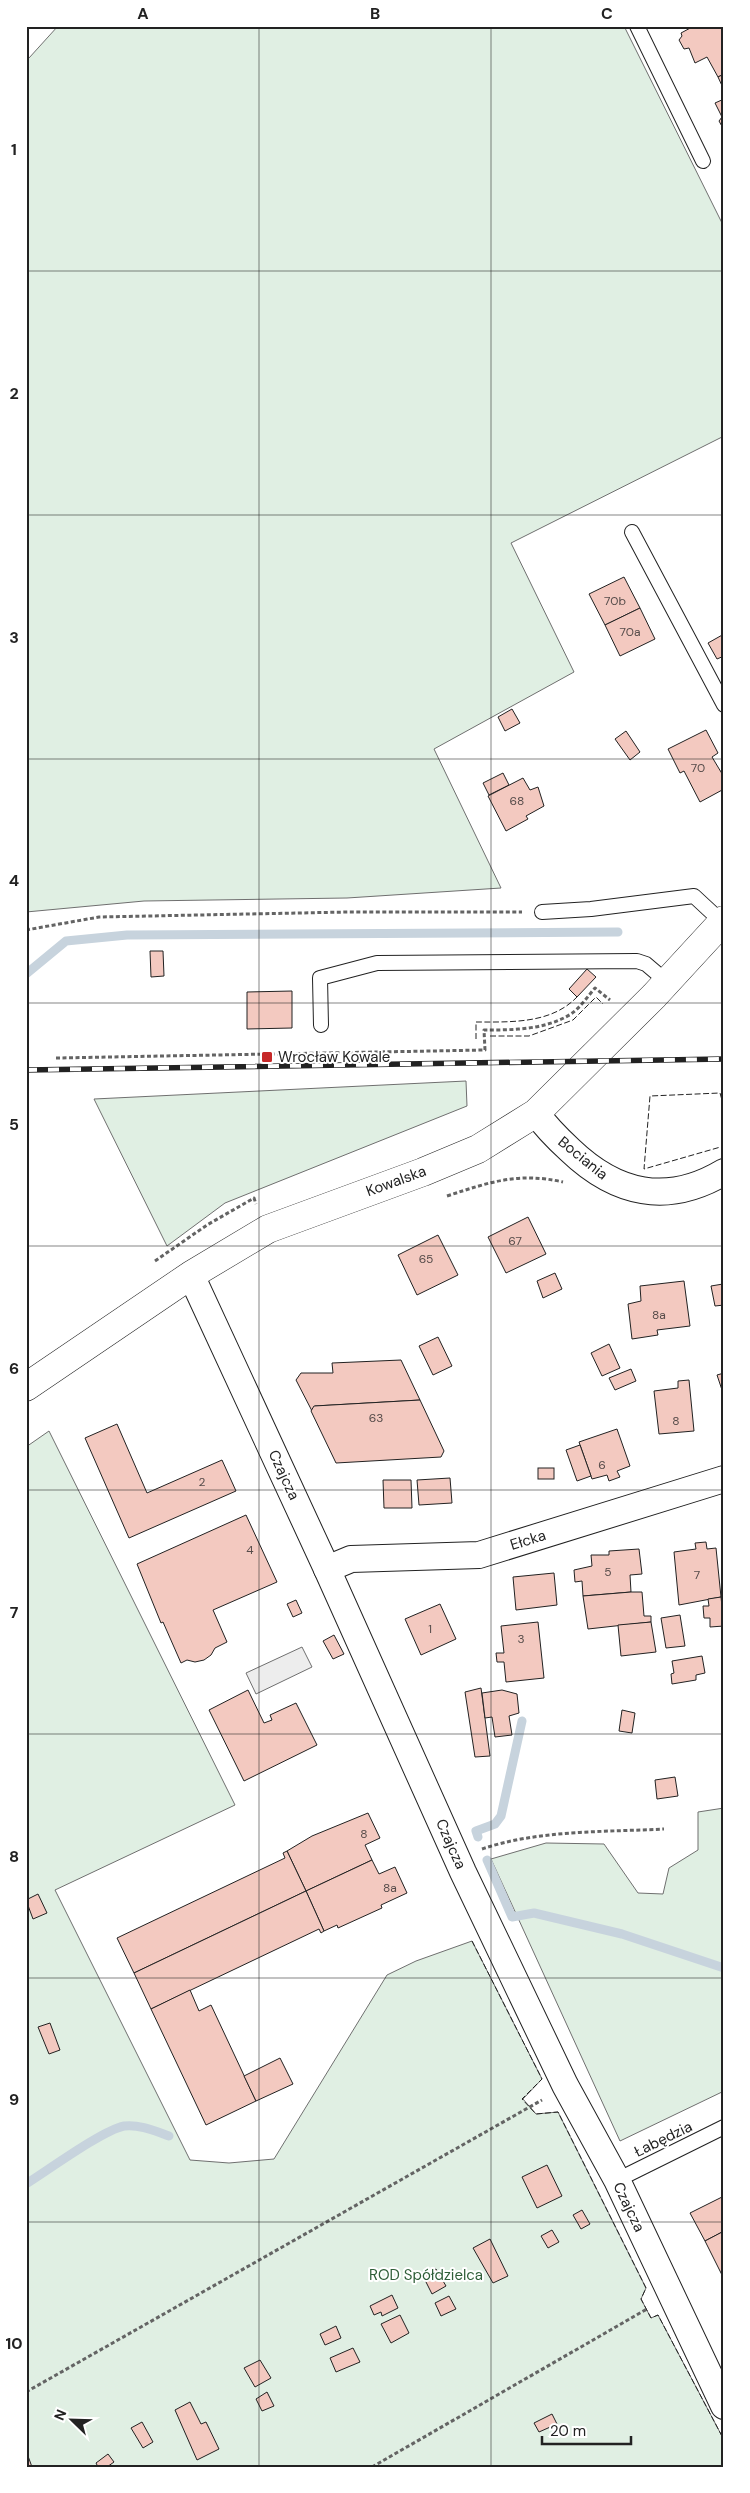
<svg xmlns="http://www.w3.org/2000/svg" width="750" height="2493" font-family="'DM Sans',sans-serif">
	<style>
		.green { fill: #e0efe3; stroke: #6f6f6f }
		.parking { fill: #ededed; stroke: #6f6f6f }
		.lines { fill: none; stroke-linecap: round; stroke-linejoin: round }
		.stream { stroke: #c7d3dd; stroke-width: 9 }
		.building { fill: #f3c9c0; stroke: #222 }
		.service-casing { stroke: #222; stroke-width: 16 }
		.minor-casing { stroke: #222; stroke-width: 28 }
		.tertiary-casing { stroke: #222; stroke-width: 29 }
		.path { stroke: #646464; stroke-width: 3; stroke-dasharray: 4 2.5; stroke-linecap: butt }
		.service { stroke: #fff; stroke-width: 14 }
		.minor { stroke: #fff; stroke-width: 26 }
		.tertiary { stroke: #fff; stroke-width: 28 }
		.rail-casing { stroke: #222; stroke-width: 5.5 }
		.rail { stroke: #fff; stroke-width: 4; stroke-dasharray: 11; stroke-linecap: butt }
		.fence { stroke: #222; stroke-width: 1; stroke-dasharray: 6 2.5; stroke-linecap: butt }
		.grid { fill: none; stroke: #222; stroke-width: 1; stroke-opacity: 0.55 }
		.poi-dot { fill: #c62828; stroke: #fff; stroke-width: 2 }
		.labels { text-anchor: middle; dominant-baseline: central; stroke-width: 4; stroke-linejoin: round; paint-order: stroke }
		.number-label { font-size: 12px; fill: #564c4a }
		.poi-label { font-size: 15px; fill: #222; stroke: #fff; text-anchor: start }
		.street-label { font-size: 15px; fill: #222; stroke: #fff }
		.park-label { font-size: 15px; fill: #2f5e38; stroke: #fff }
		.neatline { fill: none; stroke: #222; stroke-width: 2 }
		.grid-label { font-size: 16px; text-anchor: middle; font-weight: bold; fill: #222 }
	</style>
	<rect width="100%" height="100%" fill="#fff"/>
	<g class="green">
		<path d="M58,26H624L724,227V436L511,543L574,672L434,749L501,888L347,898L144,901L26,912V59L29,58Z"/>
		<path d="M466,1081L467,1106L225,1203L167,1246L94,1099Z"/>
		<path d="M49,1431L235,1805L55,1890L190,2160L229,2163L274,2159L387,1975L416,1961L472,1941L542,2079L523,2099L536,2114L558,2112L646,2288L641,2299L651,2318L658,2315L724,2440V2467H26V1447Z"/>
		<path d="M724,1808V2091L620,2141L491,1859L546,1843L604,1844L638,1893L663,1894L669,1868L698,1850V1812Z"/>
	</g>
	<path class="parking" d="M302,1647L312,1667L256,1694L246,1673Z"/>
	<g class="lines">
		<g class="stream">
			<path d="M26,974L66,941L127,935L618,932"/>
			<path d="M478,1837L476,1831L495,1824L501,1816L522,1721"/>
			<path d="M487,1860L512,1917L534,1913L622,1934L724,1968"/>
			<path d="M26,2184C47,2171 103,2130 124,2126C139,2124 155,2131 169,2136"/>
		</g>
	</g>
	<g class="building">
		<path d="M694,26H724V74L718,77L707,57L695,63L689,48L684,49L679,40L682,36L681,33Z"/>
		<path d="M724,74V90L718,77Z"/>
		<path d="M724,99V130L719,121L722,117L715,103Z"/>
		<path d="M624,577L640,608L605,625L589,594Z"/>
		<path d="M640,608L655,639L620,656L605,625Z"/>
		<path d="M724,634V656L717,659L708,643Z"/>
		<path d="M512,709L520,723L505,731L498,717Z"/>
		<path d="M706,730L718,753L712,757L724,777V789L700,802L684,771L680,773L668,749Z"/>
		<path d="M626,731L640,752L630,760L615,739Z"/>
		<path d="M503,773L509,785L489,795L483,783Z"/>
		<path d="M523,778L530,790L538,787L544,806L526,816L528,819L506,831L488,796Z"/>
		<path d="M150,951H163L164,976L151,977Z"/>
		<path d="M587,969L596,977L577,997L569,989Z"/>
		<path d="M292,991V1028L247,1029V992Z"/>
		<path d="M528,1217L546,1254L506,1273L488,1237Z"/>
		<path d="M438,1235L458,1275L417,1295L398,1255Z"/>
		<path d="M555,1273L562,1289L543,1298L537,1281Z"/>
		<path d="M684,1281L690,1326L657,1330L658,1335L632,1339L628,1304L641,1301L640,1286Z"/>
		<path d="M723,1284L724,1305L715,1306L711,1286Z"/>
		<path d="M438,1337L452,1366L433,1375L419,1346Z"/>
		<path d="M609,1344L620,1368L602,1376L591,1353Z"/>
		<path d="M401,1360L420,1400L315,1406L312,1411L296,1380L301,1373H333L332,1363Z"/>
		<path d="M631,1369L636,1381L615,1390L609,1378Z"/>
		<path d="M724,1373V1396L717,1375Z"/>
		<path d="M689,1380L694,1431L659,1434L654,1391L678,1388V1381Z"/>
		<path d="M420,1400L444,1451L441,1457L336,1463L311,1411L314,1406Z"/>
		<path d="M117,1424L147,1493L222,1460L236,1491L129,1538L85,1438Z"/>
		<path d="M617,1429L630,1466L617,1471L620,1477L609,1481L607,1475L592,1479L579,1442Z"/>
		<path d="M580,1445L591,1476L577,1481L566,1450Z"/>
		<rect x="538" y="1468" width="16" height="11"/>
		<path d="M450,1478L452,1503L419,1505L417,1480Z"/>
		<path d="M383,1480H411L412,1508H384Z"/>
		<path d="M246,1515L277,1582L213,1610L227,1642L215,1648L211,1655L204,1660L195,1662L187,1660L181,1663L163,1622L161,1623L137,1564Z"/>
		<path d="M706,1542L707,1549L716,1548L721,1597L679,1605L674,1552L696,1549L695,1543Z"/>
		<path d="M639,1549L642,1574L630,1575L631,1592L583,1596L582,1581L575,1582L574,1570L592,1566L591,1555H609V1551Z"/>
		<path d="M554,1573L557,1605L516,1610L513,1577Z"/>
		<path d="M631,1592H642L644,1616H651V1622L588,1629L583,1596Z"/>
		<path d="M721,1597L724,1626L710,1627V1618H704L703,1606H709L708,1599Z"/>
		<path d="M296,1600L302,1613L293,1617L287,1604Z"/>
		<path d="M440,1604L456,1639L421,1655L405,1619Z"/>
		<path d="M680,1615L685,1646L666,1648L661,1618Z"/>
		<path d="M538,1622L544,1678L506,1682L504,1662H497L496,1653H504L501,1626Z"/>
		<path d="M651,1622L656,1652L621,1656L618,1625Z"/>
		<path d="M334,1635L344,1654L333,1659L323,1641Z"/>
		<path d="M702,1656L705,1673L696,1675V1680L672,1684L671,1674L674,1673L672,1661Z"/>
		<path d="M481,1688L490,1756L475,1757L465,1692Z"/>
		<path d="M248,1690L264,1723L272,1720L270,1715L296,1703L317,1745L244,1781L209,1710Z"/>
		<path d="M502,1690L517,1694L519,1713L509,1716L512,1735L495,1737L492,1717L485,1718L482,1693Z"/>
		<path d="M622,1710L635,1713L632,1733L619,1731Z"/>
		<path d="M675,1777L678,1796L657,1799L655,1780Z"/>
		<path d="M368,1813L380,1838L365,1845L372,1860L306,1891L287,1851L312,1836Z"/>
		<path d="M287,1851L306,1891L134,1973L117,1938L285,1858L283,1853Z"/>
		<path d="M372,1860L379,1874L395,1867L407,1893L381,1905L382,1908L338,1928L337,1925L324,1931L306,1891Z"/>
		<path d="M306,1891L324,1931L321,1933L319,1929L151,2009L134,1973Z"/>
		<path d="M38,1894L47,1913L33,1919L26,1900Z"/>
		<path d="M190,1990L199,2011L211,2005L256,2101L206,2125L151,2009Z"/>
		<path d="M50,2023L60,2050L49,2054L38,2027Z"/>
		<path d="M280,2058L293,2084L256,2101L244,2076Z"/>
		<path d="M547,2165L562,2196L537,2208L522,2177Z"/>
		<path d="M724,2196V2231L705,2241L690,2213Z"/>
		<path d="M582,2210L590,2224L581,2229L573,2215Z"/>
		<path d="M552,2230L559,2242L548,2248L541,2236Z"/>
		<path d="M724,2231V2279L705,2241Z"/>
		<path d="M490,2239L508,2276L493,2283L473,2248Z"/>
		<path d="M436,2269L446,2286L432,2294L423,2276Z"/>
		<path d="M392,2295L398,2308L382,2316L381,2312L374,2315L370,2306Z"/>
		<path d="M449,2296L456,2309L441,2316L435,2303Z"/>
		<path d="M400,2315L409,2333L391,2343L381,2324Z"/>
		<path d="M336,2326L341,2338L325,2345L320,2334Z"/>
		<path d="M353,2348L360,2362L336,2372L330,2358Z"/>
		<path d="M260,2360L271,2378L255,2387L244,2368Z"/>
		<path d="M267,2392L274,2406L262,2411L256,2399Z"/>
		<path d="M190,2402L201,2424L206,2422L219,2449L197,2460L175,2410Z"/>
		<path d="M552,2414L557,2424L539,2432L534,2423Z"/>
		<path d="M142,2422L153,2442L143,2448L131,2428Z"/>
		<path d="M108,2454L114,2462L107,2467H98L96,2463Z"/>
		<path d="M28,2456L32,2467H26V2457Z"/>
	</g>
	<g class="lines">
		<defs>
			<g id="service">
				<path d="M637,26L703,161"/>
				<path d="M632,532L724,705"/>
				<path d="M542,912L591,909L694,896L722,922"/>
				<path d="M321,1025L320,978L377,963L637,961L646,964L666,981"/>
				<path d="M617,2180L724,2127"/>
			</g>
			<g id="minor">
				<path d="M536,1113C546,1127 557,1138 570,1150C616,1194 667,1206 724,1172"/>
				<path d="M191,1275L327,1569L463,1872L565,2085L617,2180L724,2406"/>
				<path d="M327,1569L351,1559L479,1555L724,1479"/>
			</g>
			<path id="tertiary" d="M26,1387L191,1275L268,1229L423,1172L478,1149L536,1113L654,996L724,920"/>
		</defs>
		<use href="#service" class="service-casing"/>
		<use href="#minor" class="minor-casing"/>
		<use href="#tertiary" class="tertiary-casing"/>
		<g class="path">
			<path d="M26,930L99,917L348,912H522"/>
			<path d="M56,1058L485,1050L484,1030C513,1030 545,1030 571,1014C580,1008 588,996 595,988L610,1000"/>
			<path d="M447,1196C490,1182 518,1172 563,1182"/>
			<path d="M155,1261L207,1225L254,1198L256,1204"/>
			<path d="M482,1849C537,1830 606,1832 664,1829"/>
			<path d="M26,2392L542,2100"/>
			<path d="M372,2467L647,2309"/>
		</g>
		<use href="#service" class="service"/>
		<use href="#minor" class="minor"/>
		<use href="#tertiary" class="tertiary"/>
		<defs>
			<path id="rail" d="M26,1070L724,1059"/>
		</defs>
		<use href="#rail" class="rail-casing"/>
		<use href="#rail" class="rail"/>
		<g class="fence">
			<path d="M490,1036H529L573,1020L596,997L603,1004"/>
			<path d="M476,1039V1022C511,1022 551,1024 577,997"/>
			<path d="M724,1107L720,1093L650,1096L644,1169L724,1146"/>
			<path d="M472,1941L542,2079L522,2099L536,2114L558,2112L646,2288L641,2299L651,2318L658,2315L724,2440"/>
		</g>
	</g>
	<path class="grid" d="M259,26V2467M491,26V2467M26,271H724M26,515H724M26,759H724M26,1003H724M26,1246H724M26,1490H724M26,1734H724M26,1978H724M26,2222H724"/>
	<rect class="poi-dot" x="261" y="1051" width="12" height="12" rx="2.5"/>
	<g class="labels">
		<g class="number-label">
			<text x="615" y="601">70b</text>
			<text x="630" y="632">70a</text>
			<text x="698" y="768">70</text>
			<text x="517" y="801">68</text>
			<text x="515" y="1241">67</text>
			<text x="426" y="1259">65</text>
			<text x="659" y="1315">8a</text>
			<text x="376" y="1418">63</text>
			<text x="676" y="1421">8</text>
			<text x="602" y="1465">6</text>
			<text x="202" y="1482">2</text>
			<text x="250" y="1550">4</text>
			<text x="608" y="1572">5</text>
			<text x="697" y="1575">7</text>
			<text x="430" y="1629">1</text>
			<text x="521" y="1639">3</text>
			<text x="364" y="1834">8</text>
			<text x="390" y="1888">8a</text>
		</g>
		<g class="poi-label">
			<text x="278" y="1057">Wrocław Kowale</text>
		</g>
		<g class="street-label">
			<text transform="translate(583 1158) rotate(39)">Bociania</text>
			<text transform="translate(396 1181) rotate(-20)">Kowalska</text>
			<text transform="translate(284 1475) rotate(65)">Czajcza</text>
			<text transform="translate(528 1540) rotate(-17)">Ełcka</text>
			<text transform="translate(451 1844) rotate(66)">Czajcza</text>
			<text transform="translate(663 2139) rotate(-26)">Łabędzia</text>
			<text transform="translate(629 2207) rotate(64)">Czajcza</text>
		</g>
		<g class="park-label">
			<text x="426" y="2275">ROD Spółdzielca</text>
		</g>
	</g>
	<rect width="750" height="2493" fill="none" stroke="#ffffff" stroke-width="55"/>
	<g transform="translate(72 2420) rotate(293)" stroke="#ffffff" stroke-width="4" paint-order="stroke">
	<path d="M0-4L9 19L0 12L-9 19Z" fill="#222222"/>
	<text y="-8" font-size="14" font-weight="bold" text-anchor="middle" fill="#222222">N</text>
	</g>
	<path d="M542 2436v8h89v-8" fill="none" stroke="#222222" stroke-width="2.5"/>
	<text x="550" y="2436" font-size="15" fill="#222222" stroke="#ffffff" stroke-width="4" paint-order="stroke">20 m</text>
	<rect x="28" y="28" width="694" height="2438" class="neatline"/>
	<g class="grid-label">
		<text x="143" y="19">A</text>
		<text x="375" y="19">B</text>
		<text x="607" y="19">C</text>
		<text x="14" y="155">1</text>
		<text x="14" y="399">2</text>
		<text x="14" y="643">3</text>
		<text x="14" y="886">4</text>
		<text x="14" y="1130">5</text>
		<text x="14" y="1374">6</text>
		<text x="14" y="1618">7</text>
		<text x="14" y="1862">8</text>
		<text x="14" y="2105">9</text>
		<text x="14" y="2349">10</text>
	</g>
</svg>
